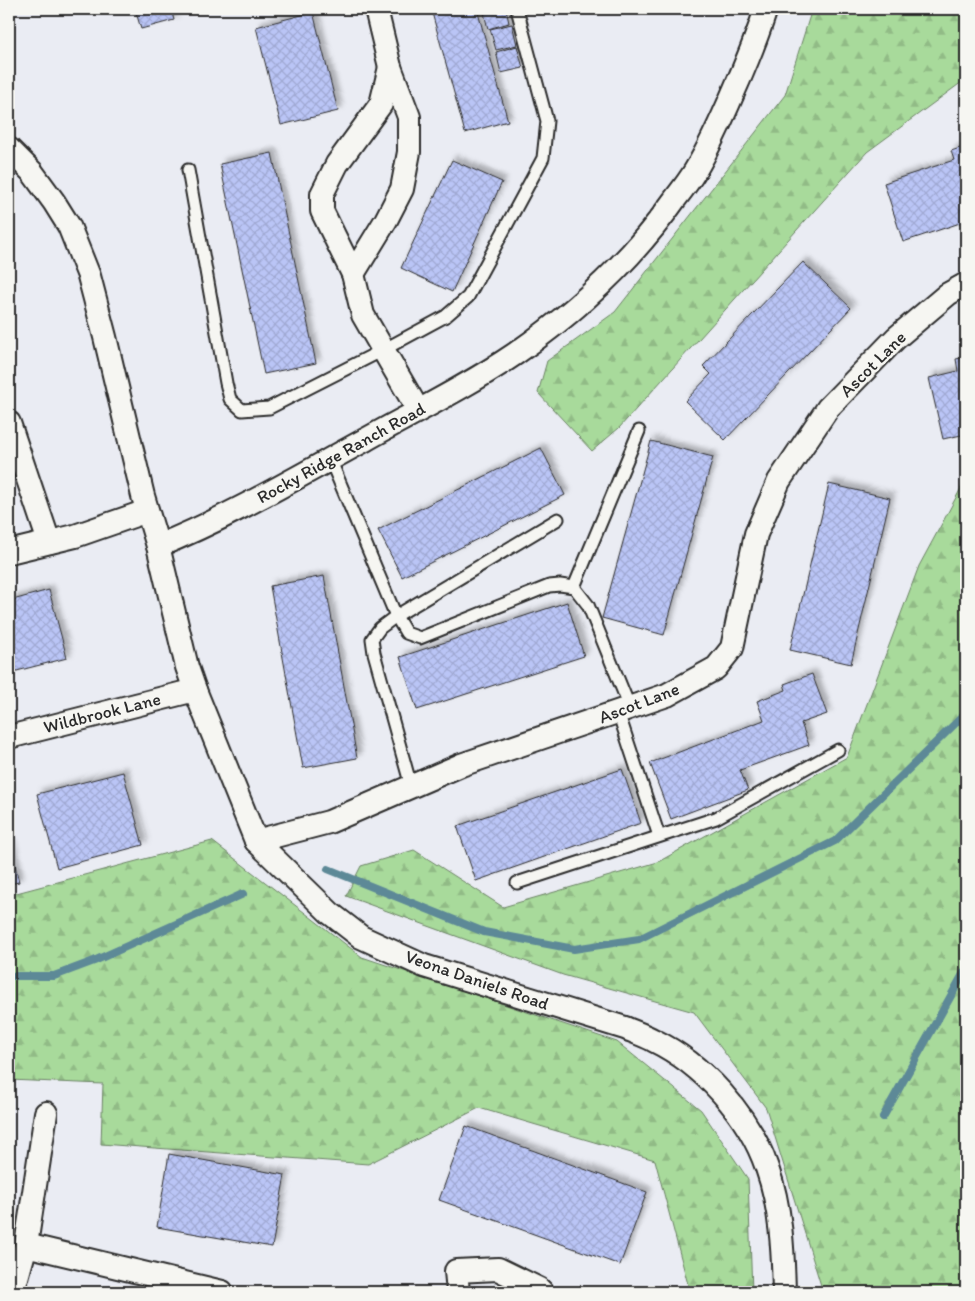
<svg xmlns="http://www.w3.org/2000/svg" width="975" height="1301" font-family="Itim,sans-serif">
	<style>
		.forest { fill: url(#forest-firs); stroke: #6a8263 }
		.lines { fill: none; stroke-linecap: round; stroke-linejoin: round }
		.stream { stroke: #5d8997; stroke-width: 8 }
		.building { fill: url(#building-cross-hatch); stroke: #2b2b2b; filter: url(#shadow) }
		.lane-casing { stroke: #2b2b2b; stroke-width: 15 }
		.street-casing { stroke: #2b2b2b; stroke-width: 26 }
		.lane { stroke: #f6f6f2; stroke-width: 11 }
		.street { stroke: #f6f6f2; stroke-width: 22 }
		.labels { text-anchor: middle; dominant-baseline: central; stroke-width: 4.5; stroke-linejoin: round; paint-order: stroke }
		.street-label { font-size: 18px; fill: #2b2b2b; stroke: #f6f6f2 }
	</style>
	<defs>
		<pattern id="forest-firs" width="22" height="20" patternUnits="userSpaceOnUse" patternTransform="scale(1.25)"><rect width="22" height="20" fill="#a8da9b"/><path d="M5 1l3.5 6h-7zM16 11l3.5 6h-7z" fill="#91bb86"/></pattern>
		<pattern id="building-cross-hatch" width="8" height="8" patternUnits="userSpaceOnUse" patternTransform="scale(1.25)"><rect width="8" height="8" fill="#bac5f6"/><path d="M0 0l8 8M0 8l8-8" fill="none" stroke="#a0a9d3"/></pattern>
		<filter id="shadow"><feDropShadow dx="4.5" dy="-4.5" stdDeviation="2.5" flood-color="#0004"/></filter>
	</defs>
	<rect width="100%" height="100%" fill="#eaecf3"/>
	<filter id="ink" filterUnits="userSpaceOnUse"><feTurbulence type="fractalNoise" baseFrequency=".02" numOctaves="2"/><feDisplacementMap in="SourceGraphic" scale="10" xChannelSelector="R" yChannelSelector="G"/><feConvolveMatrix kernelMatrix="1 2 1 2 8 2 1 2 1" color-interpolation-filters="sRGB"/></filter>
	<g filter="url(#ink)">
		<g class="forest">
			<path d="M812,9H966V79L867,152L619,428L592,451L538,393L547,361L615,312L785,95Z"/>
			<path d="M966,479V1292H823L766,1108L694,1012L563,975L346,896L361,866L414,850L503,907L658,862L847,757L919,566Z"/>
			<path d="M212,841L362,957L617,1042L701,1110L748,1179L752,1292H690L655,1160L479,1108L368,1164L101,1144L103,1084L9,1080V895Z"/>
		</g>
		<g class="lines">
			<g class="stream">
				<path d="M328,869L484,932L574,949L639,939L835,841L966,713"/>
				<path d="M9,976H54L94,961L243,894"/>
				<path d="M883,1117L966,969"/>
			</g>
		</g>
		<g class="building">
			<path d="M135,9H171L174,20L141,29Z"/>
			<path d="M431,9H477L508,121L465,133Z"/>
			<path d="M483,9H506L509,23L488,29Z"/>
			<path d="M313,12L338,111L281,125L256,27Z"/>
			<path d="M512,24L517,45L496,50L490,29Z"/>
			<path d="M517,46L523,68L501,73L496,52Z"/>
			<path d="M966,146V221L903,242L884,183L954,160L951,151Z"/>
			<path d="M272,153L316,363L264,374L220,164Z"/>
			<path d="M452,160L502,182L452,292L401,268Z"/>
			<path d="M803,262L851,308L725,440L685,401L711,374L703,366Z"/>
			<path d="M966,357V434L943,439L929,378L958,371L956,359Z"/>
			<path d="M651,441L713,457L664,635L602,618Z"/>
			<path d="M541,448L565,495L402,577L378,530Z"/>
			<path d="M829,484L890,498L851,664L790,650Z"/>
			<path d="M324,576L357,758L303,768L270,586Z"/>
			<path d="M49,590L67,658L9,673V601Z"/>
			<path d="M567,602L584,656L417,710L400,657Z"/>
			<path d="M812,674L827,714L801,723L809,745L740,770L748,790L671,819L650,763L764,720L757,701L786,690L784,684Z"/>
			<path d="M622,769L641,823L476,881L457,826Z"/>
			<path d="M123,772L143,845L57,868L37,794Z"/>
			<path d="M9,840L19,882L9,884Z"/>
			<path d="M466,1126L647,1192L620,1265L439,1200Z"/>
			<path d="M169,1154L285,1175L272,1247L157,1227Z"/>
		</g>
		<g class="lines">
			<defs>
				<g id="lane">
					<path d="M188,170L226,383L230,399L242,410L269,408L383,350L446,316L468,297L543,158L547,121L517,9"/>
					<path d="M330,459L396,616L406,633L420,638L549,586L560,585L574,587L588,605L630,708"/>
					<path d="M574,587L639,431"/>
					<path d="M618,712L659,836"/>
					<path d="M411,786L374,653L372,639L380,628L396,616L558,519"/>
					<path d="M517,883L716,818L838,750"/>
				</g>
				<g id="street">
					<path d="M390,67L381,104L337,164L322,194V211L353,274L363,315L418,410"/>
					<path d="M9,149L32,172L54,202L69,226L89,276L105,337L143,496L158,546C230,517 297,477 365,440C415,412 468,386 515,354C577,311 632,260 675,199C682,190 689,181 695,171C710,146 722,119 734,91C746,64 757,37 766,9"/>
					<path d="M353,274L386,220L402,189L409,152V117L390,67L376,9"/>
					<path d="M9,423L49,542"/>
					<path d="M158,546L187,667L195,690L256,841L330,913L361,937L424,966L625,1028C634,1032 644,1035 653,1040C703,1064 749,1115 767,1168C781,1207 783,1251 784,1292"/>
					<path d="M9,552L75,536L147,511"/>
					<path d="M9,737L195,690"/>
					<path d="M256,841L329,822L461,765L667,695L716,668L732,648L756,534L779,481L828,408L896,338L948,294L966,284"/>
					<path d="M26,1245L222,1292"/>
					<path d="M13,1292L26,1245L46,1113"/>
					<path d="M458,1292L456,1271L498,1269L539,1289L542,1292"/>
				</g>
			</defs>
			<use href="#lane" class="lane-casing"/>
			<use href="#street" class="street-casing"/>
			<use href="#lane" class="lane"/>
			<use href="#street" class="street"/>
		</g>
	</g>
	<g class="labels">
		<g class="street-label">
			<text transform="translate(873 364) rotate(-45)">Ascot Lane</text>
			<text transform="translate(341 453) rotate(-29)">Rocky Ridge Ranch Road</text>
			<text transform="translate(639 703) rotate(-21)">Ascot Lane</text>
			<text transform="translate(102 713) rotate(-14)">Wildbrook Lane</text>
			<text transform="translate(477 980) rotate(19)">Veona Daniels Road</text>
		</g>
	</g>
	<rect width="975" height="1301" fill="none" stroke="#f6f6f2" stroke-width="30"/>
	<rect x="15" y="15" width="945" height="1271" fill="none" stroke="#2b2b2b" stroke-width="2" filter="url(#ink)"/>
</svg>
